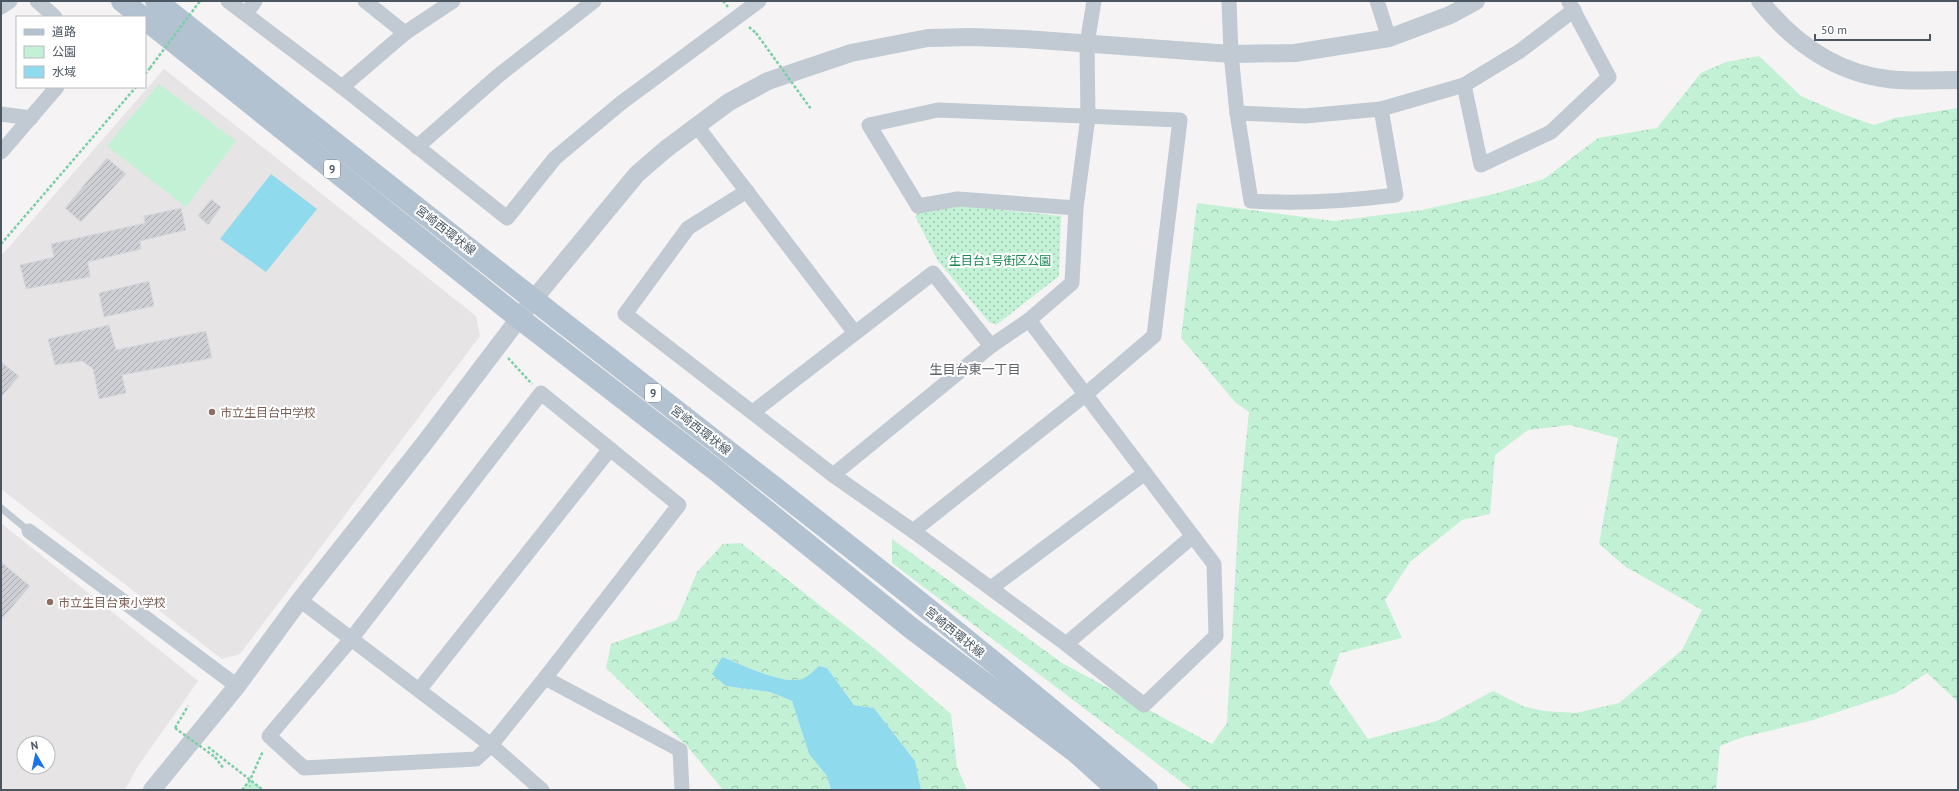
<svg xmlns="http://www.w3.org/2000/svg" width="1959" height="791" font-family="'PT Sans','Noto Sans JP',sans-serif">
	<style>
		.education { fill: #e6e4e5; fill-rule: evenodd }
		.green { fill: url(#green-dots) }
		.forest { fill: url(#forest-crowns); fill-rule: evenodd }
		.pitch { fill: #c3f1d5 }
		.water { fill: #90daee }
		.building { fill: url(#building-hatch); stroke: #d7d9de }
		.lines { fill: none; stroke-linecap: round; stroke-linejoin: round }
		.path { stroke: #7ad0a6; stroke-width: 2.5; stroke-dasharray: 3 2; stroke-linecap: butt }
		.service { stroke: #c1cad2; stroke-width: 7 }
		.minor { stroke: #c1cad2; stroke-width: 15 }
		.tertiary { stroke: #c1cad2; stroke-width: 18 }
		.primary { stroke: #b3c2d1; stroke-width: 22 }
		.path-bridge { stroke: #7ad0a6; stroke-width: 2.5; stroke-dasharray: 3 2; stroke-linecap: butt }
		.education-dot { fill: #8d6e63; stroke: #fff; stroke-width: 1.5 }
		.labels { text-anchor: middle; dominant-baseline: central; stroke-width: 4; stroke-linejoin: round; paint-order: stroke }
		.shield { fill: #fff; stroke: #808990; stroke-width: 1 }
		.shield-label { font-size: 11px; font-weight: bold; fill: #4a5661 }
		.street-label { font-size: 12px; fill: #4a5661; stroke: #fff }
		.park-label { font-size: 12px; fill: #17864f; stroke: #fff }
		.education-label { font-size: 12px; fill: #785e54; stroke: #fff; text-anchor: start }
		.neighbourhood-label { font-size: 13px; fill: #5f6368; stroke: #fff }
	</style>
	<defs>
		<pattern id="green-dots" width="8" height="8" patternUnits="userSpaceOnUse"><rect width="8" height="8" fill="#c3f1d5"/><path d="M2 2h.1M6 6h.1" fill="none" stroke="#a0c6b0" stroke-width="1.8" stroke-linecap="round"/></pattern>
		<pattern id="forest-crowns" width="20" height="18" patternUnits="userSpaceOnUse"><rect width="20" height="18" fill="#c3f1d5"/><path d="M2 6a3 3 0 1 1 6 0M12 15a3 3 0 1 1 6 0" fill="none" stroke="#a0c6b0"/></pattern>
		<pattern id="building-hatch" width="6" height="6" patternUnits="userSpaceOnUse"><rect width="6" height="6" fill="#cdcfd5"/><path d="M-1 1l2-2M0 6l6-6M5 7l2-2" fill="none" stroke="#a8abb0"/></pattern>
	</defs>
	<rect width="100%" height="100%" fill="#f5f3f3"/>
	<g class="education">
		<path d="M164,69L476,316L480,336L240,654L222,659L1,489V256Z"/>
		<path d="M1,523L198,681L138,766L125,790H1ZM24,743H48V767H24Z"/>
	</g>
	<g class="green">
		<path d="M957,205L1061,216L1059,276L996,325L989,322L938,261L915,216L918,213Z"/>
		<path d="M250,780L263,790H242Z"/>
	</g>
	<g class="forest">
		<path d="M1759,56L1801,96L1840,113L1874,125L1895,118L1958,108V702L1927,673L1896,693L1813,720L1740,738L1720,746L1716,790H1192L892,563V539L1062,663L1212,744L1227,723L1239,508L1249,412L1235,402L1181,338L1197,203L1334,221L1422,210L1494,194L1544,179L1598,138L1657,128L1701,73L1726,62ZM1570,425L1618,438L1599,544L1626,567L1702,610L1682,650L1619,703L1576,713L1544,711L1525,707L1493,691L1437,721L1368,739L1329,683L1340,653L1402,638L1385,600L1410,562L1462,520L1490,514L1495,455L1528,430Z"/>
		<path d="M741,543L874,648L951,714L957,767L967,790H921L915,761L874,708L854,705L827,668L819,666C814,670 808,677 802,679C783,685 741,664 722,657L726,686L770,692L792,701L809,754L827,776L831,790H723L688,747L606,668L611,644L677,620L697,572L723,544Z"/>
	</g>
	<path class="pitch" d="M159,84L236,141L186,207L107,146Z"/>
	<g class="water">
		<path d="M271,174L317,209L266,272L220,239Z"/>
		<path d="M722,657C741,664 783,685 802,679C808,677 814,670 819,666L827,668L854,705L874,708L915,761L921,790H831L827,776L809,754L792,701L770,692L726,686L712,674Z"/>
	</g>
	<g class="building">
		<path d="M107,158L126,174L81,222L65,208Z"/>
		<path d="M211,199L221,207L208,225L198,216Z"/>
		<path d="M181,208L186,230L140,241L141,249L88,262L90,277L26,289L20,265L54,257L51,244L145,223L144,216Z"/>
		<path d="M149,281L154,306L104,317L99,293Z"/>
		<path d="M109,325L116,350L206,331L212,358L122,375L126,393L99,399L93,369L82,361L55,365L48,339Z"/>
		<path d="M1,362L19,376L1,397Z"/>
		<path d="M1,562L30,586L1,620Z"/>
	</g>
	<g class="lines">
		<g class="path">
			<path d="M723,1L728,7"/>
			<path d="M749,27L756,33"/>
			<path d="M145,74L150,68"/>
			<path d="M1,244L136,87"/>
			<path d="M508,358L532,384"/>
			<path d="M175,728L188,706"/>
			<path d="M208,747L263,790"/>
			<path d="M215,757L224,769"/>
			<path d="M242,790L250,780L263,751"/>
		</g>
		<path class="service" d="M1,508L29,531"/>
		<g class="minor">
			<path d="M37,1L55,17"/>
			<path d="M228,1L342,87L507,218L555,158L621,103L759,1"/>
			<path d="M365,1L405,33"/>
			<path d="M1229,1L1231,54L1237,113L1251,201C1300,204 1348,201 1396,195L1381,109"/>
			<path d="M1377,1L1389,38"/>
			<path d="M1,7L10,1"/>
			<path d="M246,14L255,1"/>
			<path d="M1464,85L1481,165L1551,132L1609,77L1569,2"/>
			<path d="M342,87L405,33L453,1"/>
			<path d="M1237,113L1305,116L1381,109L1464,85L1520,51L1574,10"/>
			<path d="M1,114L31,118"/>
			<path d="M696,125L855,333"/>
			<path d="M417,147L499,75L594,1"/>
			<path d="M1,152L57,87"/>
			<path d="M747,191L688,228L625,314L833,475L913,531L1066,644L1144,705L1216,636L1214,564L1029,320"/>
			<path d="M541,393L679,505L545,678L491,745L476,759L304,768L269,736L352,638Z"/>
			<path d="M753,412L933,273L991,346"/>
			<path d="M833,475L991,346L1029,320L1072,283L1076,208L1088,117L1087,44L1094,1"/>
			<path d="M29,531L237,686"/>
			<path d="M913,531L1086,394L1154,336L1180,120L938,110L869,125L918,206L958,199L1076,208"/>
			<path d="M991,588L1145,473"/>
			<path d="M300,600L491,745L542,790"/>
			<path d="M1066,644L1193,536"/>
			<path d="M545,678L680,750L682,790"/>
			<path d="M419,690L610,449"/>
		</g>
		<g class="tertiary">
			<path d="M1760,1C1792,41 1835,73 1888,79C1911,82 1935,80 1958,80"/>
			<path d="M152,790L237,686L300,600L423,445L533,300L637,174L666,149L729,102L768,81L851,53L928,38L972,37L1025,39L1231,54L1295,53L1389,38L1450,15L1476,1"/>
		</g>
		<g class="primary">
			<path d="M122,1L142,17"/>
			<path d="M156,1C306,120 455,239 606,356C788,498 972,640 1147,790"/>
			<path d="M145,19L519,318L717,471L911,628L1077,753L1118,790"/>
		</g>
		<g class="path-bridge">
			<path d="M756,33L811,109"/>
			<path d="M150,68L200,1"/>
			<path d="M175,728L215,757"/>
		</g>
	</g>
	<g class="education-dot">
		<circle cx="212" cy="412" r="4"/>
		<circle cx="50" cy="602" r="4"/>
	</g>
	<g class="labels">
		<g class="shield">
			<rect x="324" y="160" width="16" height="18" rx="3"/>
			<rect x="645" y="384" width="16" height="18" rx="3"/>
		</g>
		<g class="shield-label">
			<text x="332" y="169">9</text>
			<text x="653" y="393">9</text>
		</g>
		<g class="street-label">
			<text transform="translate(446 230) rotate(38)">宮崎西環状線</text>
			<text transform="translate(701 430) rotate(38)">宮崎西環状線</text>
			<text transform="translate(955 632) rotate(39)">宮崎西環状線</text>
		</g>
		<g class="park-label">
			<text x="1000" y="260">生目台1号街区公園</text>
		</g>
		<g class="education-label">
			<text x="220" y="412">市立生目台中学校</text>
			<text x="58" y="602">市立生目台東小学校</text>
		</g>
		<g class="neighbourhood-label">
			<text x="975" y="369">生目台東一丁目</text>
		</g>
	</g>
	<rect width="1959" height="791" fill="none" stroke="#4a5661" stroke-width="4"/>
	<rect x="16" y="16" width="130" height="72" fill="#ffffff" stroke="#b7bbc0"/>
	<rect x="24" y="29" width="20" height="6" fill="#b3c2d1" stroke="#b7bbc0"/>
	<text x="52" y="36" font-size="12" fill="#4a5661">道路</text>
	<rect x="24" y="46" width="20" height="12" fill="#c3f1d5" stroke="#b7bbc0"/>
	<text x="52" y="56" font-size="12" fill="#4a5661">公園</text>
	<rect x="24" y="66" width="20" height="12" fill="#90daee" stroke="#b7bbc0"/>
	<text x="52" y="76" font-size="12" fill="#4a5661">水域</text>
	<g transform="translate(36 755) rotate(351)"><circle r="19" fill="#ffffff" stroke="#b7bbc0"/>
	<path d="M0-3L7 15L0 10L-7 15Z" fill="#1a73e8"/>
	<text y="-6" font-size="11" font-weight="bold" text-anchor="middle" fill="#4a5661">N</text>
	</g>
	<path d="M1815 34v6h115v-6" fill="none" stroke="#4a5661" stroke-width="2"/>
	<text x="1821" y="34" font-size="12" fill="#4a5661" stroke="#ffffff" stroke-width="3" paint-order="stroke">50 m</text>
</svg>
